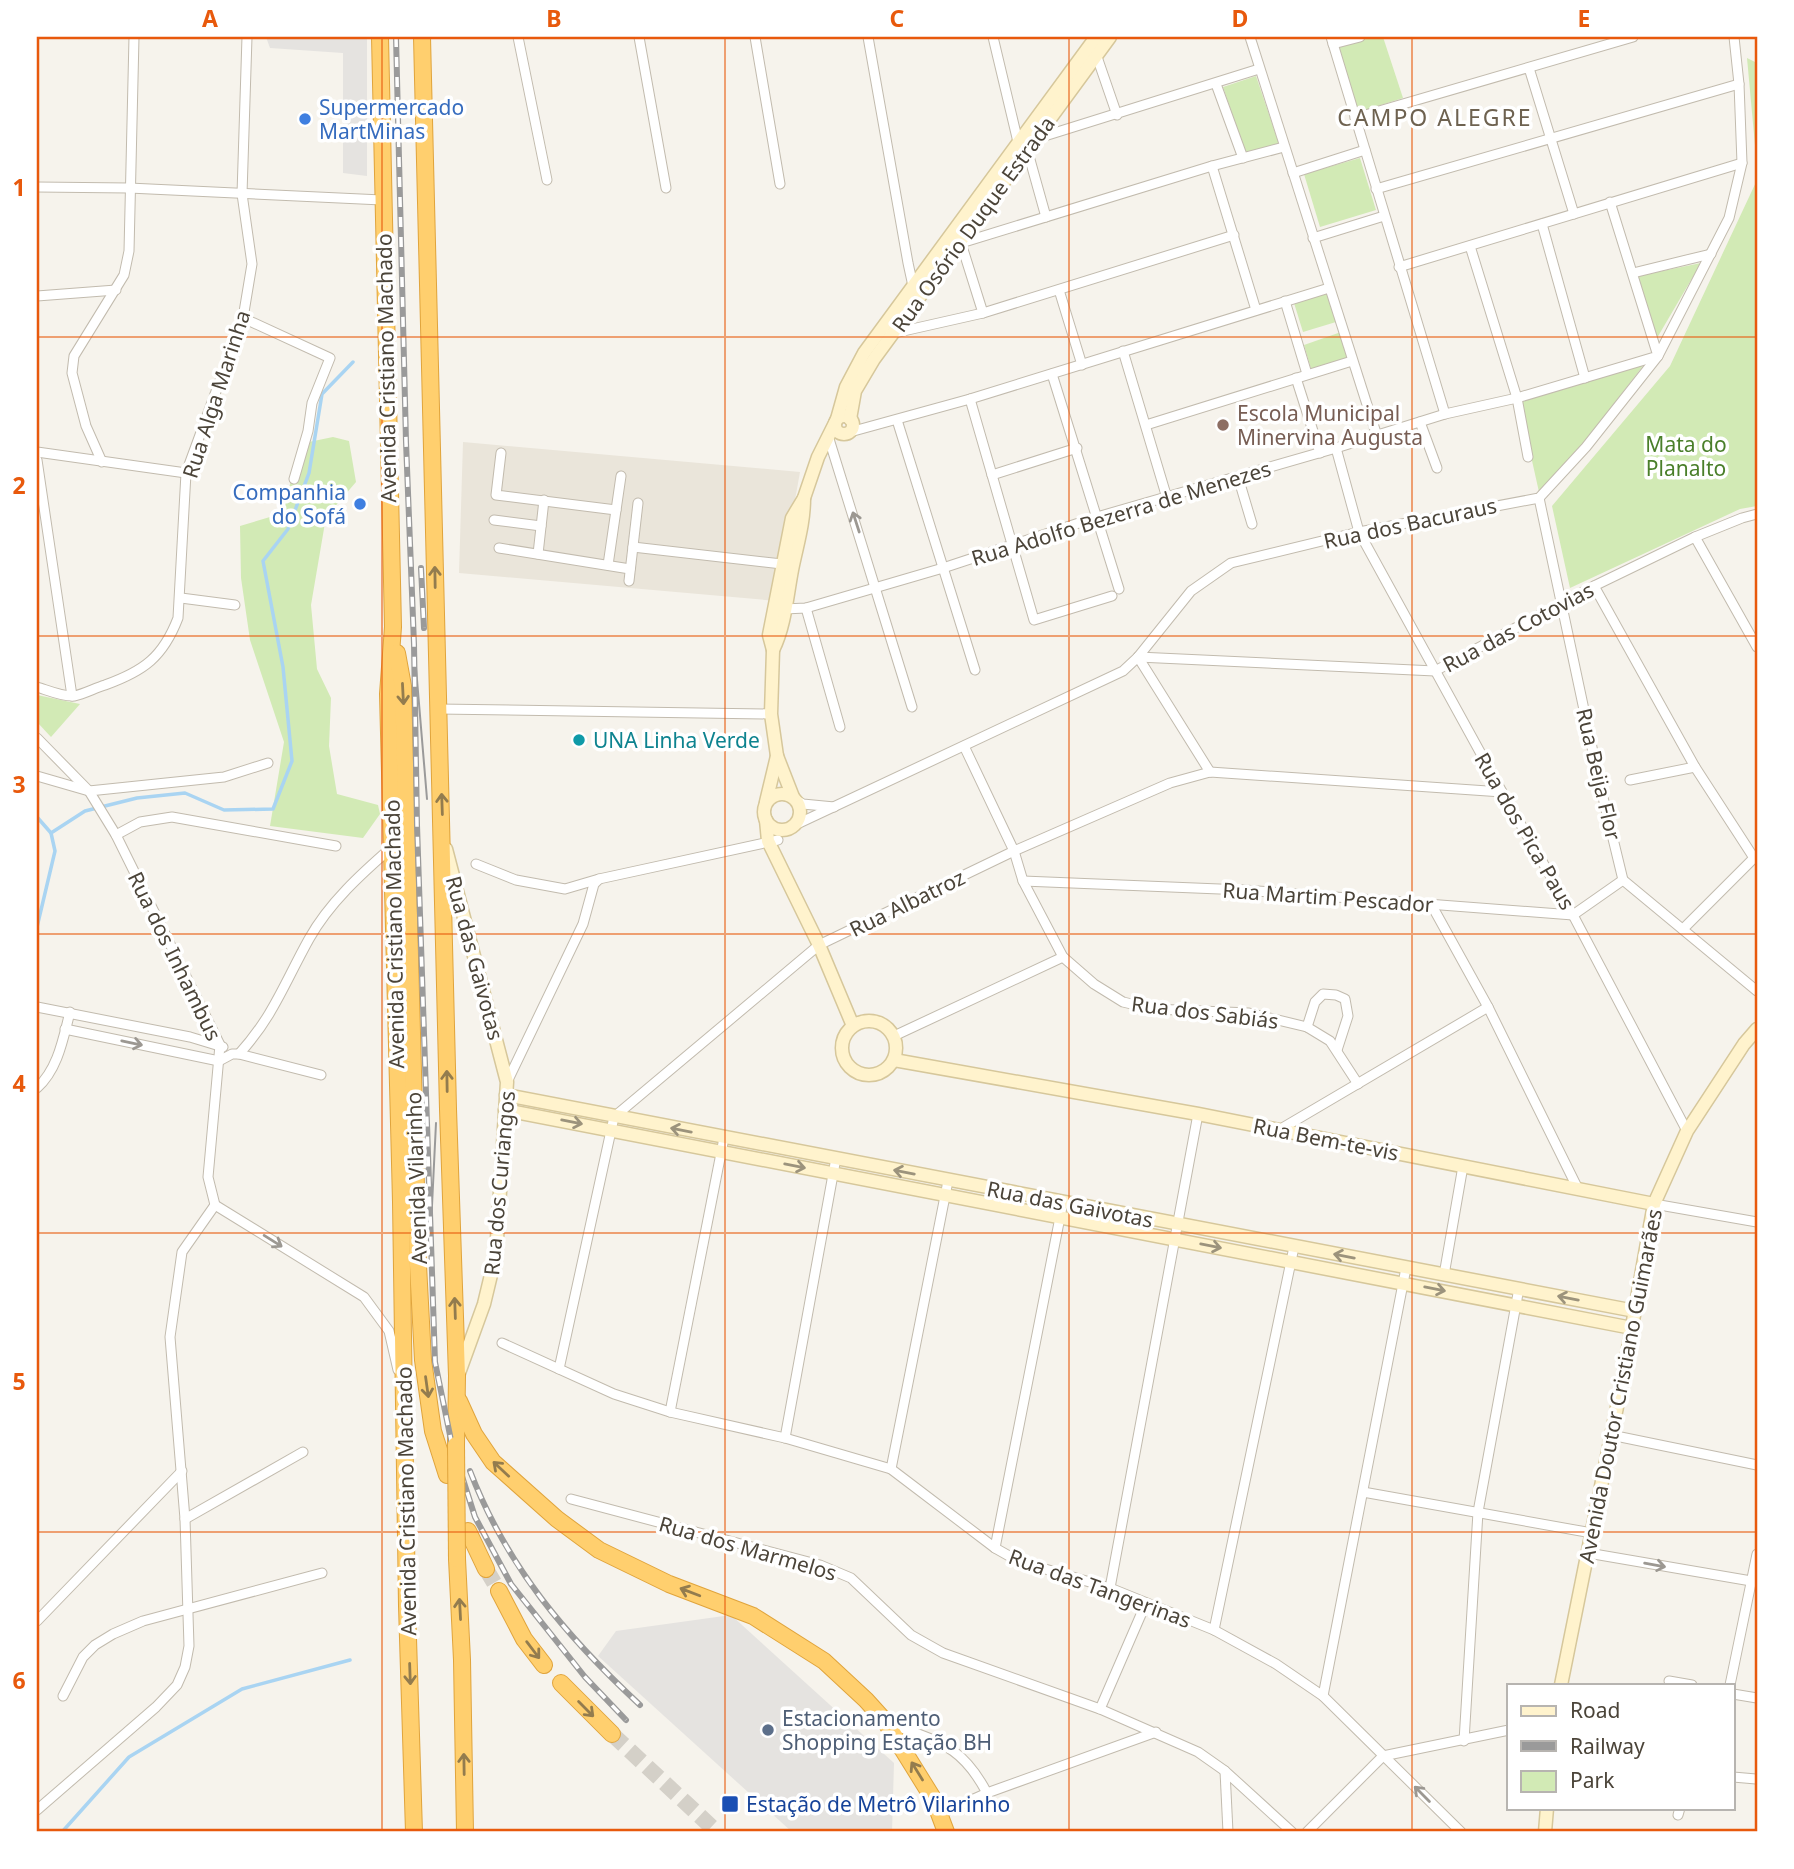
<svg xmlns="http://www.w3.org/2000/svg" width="1794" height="1869" font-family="'Noto Sans',sans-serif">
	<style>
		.residential { fill: #eae5da }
		.green { fill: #d2eab5 }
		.parking { fill: #e5e3e0 }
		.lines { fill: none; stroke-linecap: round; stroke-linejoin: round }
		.stream { stroke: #a9d4f2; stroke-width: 3.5 }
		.highway-tunnel { stroke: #d4d0c8; stroke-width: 16; stroke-dasharray: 16 8; stroke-linecap: butt }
		.street-casing { stroke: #c2bbae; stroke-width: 11 }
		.secondary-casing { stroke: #d6c79b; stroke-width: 15 }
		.highway-casing { stroke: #e0a43c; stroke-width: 18 }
		.street { stroke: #fff; stroke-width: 9 }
		.secondary { stroke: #fff3cd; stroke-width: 12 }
		.highway { stroke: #ffcf6e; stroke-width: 16 }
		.tram { stroke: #9a9a9a; stroke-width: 2 }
		.rail-casing { stroke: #9a9a9a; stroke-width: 6 }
		.rail { stroke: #fff; stroke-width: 3.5; stroke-dasharray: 10; stroke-linecap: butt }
		.highway-bridge-casing { stroke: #e0a43c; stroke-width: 18; stroke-linecap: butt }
		.highway-bridge { stroke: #ffcf6e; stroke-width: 16 }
		.oneway { stroke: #9c9892 }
		.oneway2 { stroke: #937c4e }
		.oneway3 { stroke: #9c937c }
		.grid { fill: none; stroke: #e8590c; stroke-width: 2; stroke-opacity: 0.55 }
		.shop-dot { fill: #3f7fe0; stroke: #fff; stroke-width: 2.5 }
		.education-dot { fill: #8d6e63; stroke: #fff; stroke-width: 2.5 }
		.culture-dot { fill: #0f9aa8; stroke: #fff; stroke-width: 2.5 }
		.service-dot { fill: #5c6f8a; stroke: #fff; stroke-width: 2.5 }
		.transit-dot { fill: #1a4fb4; stroke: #fff; stroke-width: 2.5 }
		.labels { text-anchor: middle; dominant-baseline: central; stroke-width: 7; stroke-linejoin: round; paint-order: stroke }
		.shop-label { font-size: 21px; fill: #366cbe; stroke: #fff; text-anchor: start }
		.street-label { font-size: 21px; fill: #4b4439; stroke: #fff }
		.education-label { font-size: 21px; fill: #785e54; stroke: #fff; text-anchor: start }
		.park-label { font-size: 21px; fill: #4a7f2a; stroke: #fff }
		.culture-label { font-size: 21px; fill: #0d838f; stroke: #fff; text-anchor: start }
		.service-label { font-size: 21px; fill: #4e5e75; stroke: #fff; text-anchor: start }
		.transit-label { font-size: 21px; fill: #164399; stroke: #fff; text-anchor: start }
		.neighbourhood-label { font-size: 23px; letter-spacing: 2px; fill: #6e6250; stroke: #fff }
		.neatline { fill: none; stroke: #e8590c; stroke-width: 2.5 }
		.grid-label { font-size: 23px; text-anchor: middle; font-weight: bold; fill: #e8590c }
	</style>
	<rect width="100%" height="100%" fill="#f6f3ec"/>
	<path class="residential" d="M463,442L800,472L777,601L459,573Z"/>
	<g class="green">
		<path d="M1364,37H1383L1403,98L1359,112L1337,46Z"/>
		<path d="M1747,58L1757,63V167Z"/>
		<path d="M1256,76L1279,144L1246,155L1223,87Z"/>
		<path d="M1360,158L1376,210L1320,227L1304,174Z"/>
		<path d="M1757,180V506L1740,509L1570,588L1552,506L1670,366Z"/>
		<path d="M1701,263L1657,338L1638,276Z"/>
		<path d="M1328,292L1336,322L1303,332L1294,303Z"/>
		<path d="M1341,332L1349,359L1311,369L1304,345Z"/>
		<path d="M1646,362L1583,444L1539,492L1518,398Z"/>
		<path d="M333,437L349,441L356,482L326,517L311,605L317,669L331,698L329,746L337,794L378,805L380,814L363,838L270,826L284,742L250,640L241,578L240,526L280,514L304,443Z"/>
		<path d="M37,695L80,704L51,737L37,722Z"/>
	</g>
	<g class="parking">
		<path d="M266,37H367V176L343,173V53L270,48Z"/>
		<path d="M731,1615L894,1763L892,1832H792L598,1656L616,1631Z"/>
	</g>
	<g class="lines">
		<g class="stream">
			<path d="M37,817L51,833L55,851L37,927"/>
			<path d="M51,833L85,811L137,798L185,793L224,810L273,809L292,761L283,667L263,561L288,529L309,473L322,394L353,362"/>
			<path d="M62,1832L129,1757L242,1689L350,1660"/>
		</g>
		<g class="highway-tunnel">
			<path d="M486,1569L499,1591"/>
			<path d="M612,1734L717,1832"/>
		</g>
		<defs>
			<g id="street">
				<path d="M518,37L547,180"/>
				<path d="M639,37L666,188"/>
				<path d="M755,37L780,184"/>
				<path d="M868,37L908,263L913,286L916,288"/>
				<path d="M993,37L1018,142L1021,143"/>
				<path d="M1250,37L1377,436"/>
				<path d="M1331,37L1445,414"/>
				<path d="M1333,44L1360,37"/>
				<path d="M1096,54L1117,115"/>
				<path d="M1529,68L1574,214"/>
				<path d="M1216,84L1243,158"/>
				<path d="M1355,118L1633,37"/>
				<path d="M1035,139L1259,69"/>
				<path d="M1027,149L1046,217"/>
				<path d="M1212,166L1256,310"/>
				<path d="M1293,173L1365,150"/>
				<path d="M37,187L129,188L382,200"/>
				<path d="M1376,189L1739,84"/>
				<path d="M1542,224L1585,378"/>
				<path d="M1313,238L1384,216"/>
				<path d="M1470,246L1517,398L1528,457"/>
				<path d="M1399,267L1742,163"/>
				<path d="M1633,273L1711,254"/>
				<path d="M1059,290L1082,365"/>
				<path d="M37,296L116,290"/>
				<path d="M1285,301L1307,374"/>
				<path d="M983,313L961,243L1212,166L1284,147"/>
				<path d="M243,318L330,358L312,403L308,431L294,479"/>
				<path d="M890,334L983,313L1234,235"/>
				<path d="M1123,351L1167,498"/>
				<path d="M1052,374L1119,589"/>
				<path d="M1296,378L1320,453"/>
				<path d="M970,399L1034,620L1112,596"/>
				<path d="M897,420L975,670"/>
				<path d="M1420,422L1437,468"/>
				<path d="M1146,425L1352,361"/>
				<path d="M850,432L970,399L1329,288"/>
				<path d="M829,439L912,707"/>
				<path d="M1336,448L1359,532L1502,792L1573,915L1687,1131"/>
				<path d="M37,452L186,473"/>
				<path d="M501,453L496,495L616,510"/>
				<path d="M37,460L72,696"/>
				<path d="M102,462L86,426L72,373L74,356L124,275L129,251L134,37"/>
				<path d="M992,475L1077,448"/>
				<path d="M1238,477L1252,524"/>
				<path d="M1539,498L1600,785L1623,880L1757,991"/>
				<path d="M494,520L541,526"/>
				<path d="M1695,537L1757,647"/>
				<path d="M633,547L782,564"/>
				<path d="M499,548L630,569"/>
				<path d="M538,554L544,500"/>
				<path d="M608,565L621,476"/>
				<path d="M629,581L638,503"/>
				<path d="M1594,586L1695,767L1754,858"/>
				<path d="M181,598L235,605"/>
				<path d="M806,608L840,727"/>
				<path d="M784,609L806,608L943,568L1097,517L1336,448L1445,414L1517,398L1658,356L1610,202"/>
				<path d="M1138,657L1435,671L1594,586L1695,537L1742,518L1757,514"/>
				<path d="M1138,657L1210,772"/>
				<path d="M37,687C47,690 63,697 74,696C84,694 95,688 105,685C144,671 163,657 178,618L186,473L243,318L252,264L242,194L247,37"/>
				<path d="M438,709L771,714"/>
				<path d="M37,738L89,791L116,835L220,1045L208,1177L215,1205"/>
				<path d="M964,746L1014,851L1023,881L1063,957L1094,984L1123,1002L1153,1009L1249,1013L1307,1027L1330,1041L1358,1084"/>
				<path d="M37,776L89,791L224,777L268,763"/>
				<path d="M1630,780L1695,767"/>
				<path d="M796,800L803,804L834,807"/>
				<path d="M795,825L1123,671L1138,657L1191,591L1231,563L1359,532L1539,498L1586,447L1658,356L1729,218L1742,163L1739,84L1734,37"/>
				<path d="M116,835L140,822L172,817L336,846"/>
				<path d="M476,864L516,880L565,889L599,879L778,840"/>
				<path d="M1023,881L1244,890L1573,915L1623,880"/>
				<path d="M1431,904L1488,1007L1578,1189"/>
				<path d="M1683,929L1757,855"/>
				<path d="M37,1007L190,1037L223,1047"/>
				<path d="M1307,1027L1315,1002L1323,994L1336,995L1345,999L1348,1016L1337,1050"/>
				<path d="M65,1029L219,1061L232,1054H239L321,1075"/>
				<path d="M894,1036L1063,957"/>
				<path d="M239,1054C273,1017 285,982 309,939C329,903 361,874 392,847"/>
				<path d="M507,1082L583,924L594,884L599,879"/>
				<path d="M37,1088C58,1069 63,1039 70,1012"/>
				<path d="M1279,1130L1488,1007"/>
				<path d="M1654,1204L1757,1222"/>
				<path d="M215,1205L364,1297L389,1331L398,1370"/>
				<path d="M1444,1275L1463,1166"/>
				<path d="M502,1343L614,1394L670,1412L785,1438L891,1469L995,1548L1018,1561L1110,1588L1214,1630L1276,1664L1323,1696L1461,1832"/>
				<path d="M559,1369L614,1117L819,945L1014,851L1170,783L1210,772L1502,792"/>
				<path d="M670,1412L724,1138"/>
				<path d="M1611,1435L1757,1465"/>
				<path d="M785,1438L836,1158"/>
				<path d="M891,1469L948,1181"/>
				<path d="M1363,1492L1592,1533"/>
				<path d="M571,1499L820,1565L851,1578L911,1635L943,1653L1100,1709L1198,1752L1225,1771L1292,1832"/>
				<path d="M185,1519L303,1452"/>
				<path d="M995,1548L1063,1202"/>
				<path d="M1588,1553L1757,1582"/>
				<path d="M1110,1588L1198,1114"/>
				<path d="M37,1621L182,1471"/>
				<path d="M1214,1630L1294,1247"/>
				<path d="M1669,1681L1692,1685"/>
				<path d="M1730,1685L1757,1554"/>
				<path d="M1733,1694L1757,1698"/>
				<path d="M63,1696L83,1657L95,1645L113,1634L143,1621L322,1573"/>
				<path d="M1323,1696L1406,1268"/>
				<path d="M1100,1709L1146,1603"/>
				<path d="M886,1722C936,1742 960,1742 987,1793"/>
				<path d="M1464,1741L1478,1512L1519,1288"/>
				<path d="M1383,1756L1509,1730"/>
				<path d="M1225,1771L1228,1832"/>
				<path d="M1733,1777L1756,1779"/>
				<path d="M37,1810L156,1707L177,1685L185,1667L189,1646L185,1519L170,1337L182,1252L215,1205"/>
				<path d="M940,1814L987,1793L1156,1732"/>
				<path d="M1678,1815L1680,1808"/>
				<path d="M1307,1832L1383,1756"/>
			</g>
			<g id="secondary">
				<circle cx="844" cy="425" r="9"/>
				<path d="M837,419L846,387L864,353L1096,37"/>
				<path d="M850,419L855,391L874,359L1110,37"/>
				<path d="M773,650C785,626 787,596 792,570C797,545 804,524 804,498"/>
				<path d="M777,756L793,797"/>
				<circle cx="782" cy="812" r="18"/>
				<path d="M766,802L777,756L771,714L773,650L769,635L792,518L804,498L818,457L835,423"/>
				<path d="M766,820L768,841L819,945L853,1026"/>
				<path d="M446,849L507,1082L496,1254L484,1304L459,1373"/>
				<circle cx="869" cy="1048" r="27"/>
				<path d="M894,1060L1198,1114L1654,1204"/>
				<path d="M506,1095L1635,1311"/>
				<path d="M505,1110L1632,1328"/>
				<path d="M1561,1685L1622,1382L1654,1204L1687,1131L1744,1044L1757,1029"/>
				<path d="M1545,1832L1547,1808"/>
			</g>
			<g id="highway">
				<path d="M380,37L393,627L388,694L401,1202L407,1606L414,1832"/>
				<path d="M422,37L448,1109L457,1376L456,1445"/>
				<path d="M397,653L403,686L418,1265L423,1360L433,1431L447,1475"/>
				<path d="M459,1401L474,1434L493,1462L557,1519L599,1550L669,1584L753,1616L824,1661L866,1700L885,1721L934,1800L946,1832"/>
				<path d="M468,1531L486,1569"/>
				<path d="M457,1559L462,1660L465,1832"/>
				<path d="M499,1591L524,1639L544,1665"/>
				<path d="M561,1683L612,1734"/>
			</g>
		</defs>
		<use href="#street" class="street-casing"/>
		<use href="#secondary" class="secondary-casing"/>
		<use href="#highway" class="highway-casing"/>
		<use href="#street" class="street"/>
		<use href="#secondary" class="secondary"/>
		<use href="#highway" class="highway"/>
		<g class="tram">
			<path d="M414,644L427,799"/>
			<path d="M431,1226L436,1123"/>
		</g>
		<defs>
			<g id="rail">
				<path d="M396,37L406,442L414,644L417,825L435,1362L452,1445L475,1517L511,1584L585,1677L626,1720"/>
				<path d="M421,568L424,628"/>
				<path d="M470,1471C507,1567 566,1636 640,1705"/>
			</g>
		</defs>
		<use href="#rail" class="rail-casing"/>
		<use href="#rail" class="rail"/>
		<defs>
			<path id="highway-bridge" d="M456,1445L457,1559"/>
		</defs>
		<use href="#highway-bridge" class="highway-bridge-casing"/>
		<use href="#highway-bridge" class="highway-bridge"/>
	</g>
	<defs><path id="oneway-shaft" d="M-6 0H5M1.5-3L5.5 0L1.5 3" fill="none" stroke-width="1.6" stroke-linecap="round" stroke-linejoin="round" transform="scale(1.75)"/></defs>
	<g class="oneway">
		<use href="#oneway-shaft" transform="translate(856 522) rotate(-108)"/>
		<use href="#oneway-shaft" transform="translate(132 1043) rotate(12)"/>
		<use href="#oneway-shaft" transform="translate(273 1241) rotate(32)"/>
		<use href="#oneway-shaft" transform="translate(1655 1565) rotate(10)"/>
		<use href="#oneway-shaft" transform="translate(1422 1794) rotate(-135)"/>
	</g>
	<g class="oneway2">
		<use href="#oneway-shaft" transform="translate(435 577) rotate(-91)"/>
		<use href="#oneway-shaft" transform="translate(403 694) rotate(87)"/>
		<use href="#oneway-shaft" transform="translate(442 804) rotate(-92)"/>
		<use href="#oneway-shaft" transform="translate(447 1081) rotate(-91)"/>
		<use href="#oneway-shaft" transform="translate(455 1308) rotate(-92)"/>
		<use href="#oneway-shaft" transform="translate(427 1387) rotate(82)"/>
		<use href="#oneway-shaft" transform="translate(501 1469) rotate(-137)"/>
		<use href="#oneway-shaft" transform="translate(690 1592) rotate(-159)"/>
		<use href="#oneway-shaft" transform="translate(460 1609) rotate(-93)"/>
		<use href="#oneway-shaft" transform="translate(533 1650) rotate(53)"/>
		<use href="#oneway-shaft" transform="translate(410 1674) rotate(88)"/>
		<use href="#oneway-shaft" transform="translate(586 1709) rotate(45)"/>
		<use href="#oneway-shaft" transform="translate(464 1764) rotate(-91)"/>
		<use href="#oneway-shaft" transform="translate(917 1771) rotate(-122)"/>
	</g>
	<g class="oneway3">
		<use href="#oneway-shaft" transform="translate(572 1122) rotate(11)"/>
		<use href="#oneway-shaft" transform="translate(681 1130) rotate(-169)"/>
		<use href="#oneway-shaft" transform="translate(795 1166) rotate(11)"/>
		<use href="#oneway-shaft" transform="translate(904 1172) rotate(-169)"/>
		<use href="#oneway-shaft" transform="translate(1211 1246) rotate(11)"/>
		<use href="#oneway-shaft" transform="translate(1344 1256) rotate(-169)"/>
		<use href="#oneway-shaft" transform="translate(1435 1289) rotate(11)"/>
		<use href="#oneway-shaft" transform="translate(1568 1298) rotate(-169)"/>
	</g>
	<path class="grid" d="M382,37V1832M725,37V1832M1069,37V1832M1412,37V1832M37,337H1757M37,636H1757M37,934H1757M37,1233H1757M37,1532H1757"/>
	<g class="shop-dot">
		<circle cx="305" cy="119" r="7"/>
		<circle cx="360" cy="504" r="7"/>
	</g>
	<circle class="education-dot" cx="1223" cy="425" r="7"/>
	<circle class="culture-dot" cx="579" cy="740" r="7"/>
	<circle class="service-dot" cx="768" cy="1730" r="7"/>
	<rect class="transit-dot" x="721" y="1795" width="18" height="18" rx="3.5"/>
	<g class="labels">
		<g class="shop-label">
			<text x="319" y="107">Supermercado<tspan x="319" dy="24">MartMinas</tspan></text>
			<text x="346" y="492" text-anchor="end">Companhia<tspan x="346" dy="24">do Sofá</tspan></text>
		</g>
		<g class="street-label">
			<text transform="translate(973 224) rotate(-54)">Rua Osório Duque Estrada</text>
			<text transform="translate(386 368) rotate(-91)">Avenida Cristiano Machado</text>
			<text transform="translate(216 394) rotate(-72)">Rua Alga Marinha</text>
			<text transform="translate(1121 513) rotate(-17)">Rua Adolfo Bezerra de Menezes</text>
			<text transform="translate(1410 523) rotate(-12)">Rua dos Bacuraus</text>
			<text transform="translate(1518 627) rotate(-28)">Rua das Cotovias</text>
			<text transform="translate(1599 774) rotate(77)">Rua Beija Flor</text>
			<text transform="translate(1525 831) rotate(60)">Rua dos Pica Paus</text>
			<text transform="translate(1328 897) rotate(4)">Rua Martim Pescador</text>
			<text transform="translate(907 903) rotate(-26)">Rua Albatroz</text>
			<text transform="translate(394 934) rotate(-91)">Avenida Cristiano Machado</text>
			<text transform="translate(175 956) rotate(64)">Rua dos Inhambus</text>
			<text transform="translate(475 958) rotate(75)">Rua das Gaivotas</text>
			<text transform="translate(1205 1012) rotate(7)">Rua dos Sabiás</text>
			<text transform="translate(1326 1139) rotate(11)">Rua Bem-te-vis</text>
			<text transform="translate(416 1178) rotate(-92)">Avenida Vilarinho</text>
			<text transform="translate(499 1183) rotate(-85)">Rua dos Curiangos</text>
			<text transform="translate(1070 1204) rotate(11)">Rua das Gaivotas</text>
			<text transform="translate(1620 1386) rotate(-79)">Avenida Doutor Cristiano Guimarães</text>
			<text transform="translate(406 1501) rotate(-91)">Avenida Cristiano Machado</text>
			<text transform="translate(748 1548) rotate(16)">Rua dos Marmelos</text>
			<text transform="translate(1100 1588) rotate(20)">Rua das Tangerinas</text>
		</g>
		<g class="education-label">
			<text x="1237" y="413">Escola Municipal<tspan x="1237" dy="24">Minervina Augusta</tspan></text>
		</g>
		<g class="park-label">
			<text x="1686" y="444">Mata do<tspan x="1686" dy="24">Planalto</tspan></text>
		</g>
		<g class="culture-label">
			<text x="593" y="740">UNA Linha Verde</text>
		</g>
		<g class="service-label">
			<text x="782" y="1718">Estacionamento<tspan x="782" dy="24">Shopping Estação BH</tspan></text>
		</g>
		<g class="transit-label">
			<text x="746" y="1804">Estação de Metrô Vilarinho</text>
		</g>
		<g class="neighbourhood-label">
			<text x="1435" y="117">CAMPO ALEGRE</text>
		</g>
	</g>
	<rect width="1794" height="1869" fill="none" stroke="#ffffff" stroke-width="77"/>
	<rect x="1507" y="1684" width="228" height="126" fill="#ffffff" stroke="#b7b4b0" stroke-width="2"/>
	<rect x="1521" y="1706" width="35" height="10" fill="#fff3cd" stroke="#b7b4b0" stroke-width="2"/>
	<text x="1570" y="1718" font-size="21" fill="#4b4439">Road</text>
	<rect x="1521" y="1741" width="35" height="10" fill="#9a9a9a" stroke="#b7b4b0" stroke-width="2"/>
	<text x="1570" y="1754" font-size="21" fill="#4b4439">Railway</text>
	<rect x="1521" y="1771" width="35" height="21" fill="#d2eab5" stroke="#b7b4b0" stroke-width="2"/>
	<text x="1570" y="1788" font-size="21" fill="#4b4439">Park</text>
	<rect x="38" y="38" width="1718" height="1792" class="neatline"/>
	<g class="grid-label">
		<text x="210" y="27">A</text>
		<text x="554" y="27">B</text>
		<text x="897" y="27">C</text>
		<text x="1240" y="27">D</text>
		<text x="1584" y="27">E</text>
		<text x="19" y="196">1</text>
		<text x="19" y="494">2</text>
		<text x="19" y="793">3</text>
		<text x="19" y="1092">4</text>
		<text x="19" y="1390">5</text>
		<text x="19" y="1689">6</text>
	</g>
</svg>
